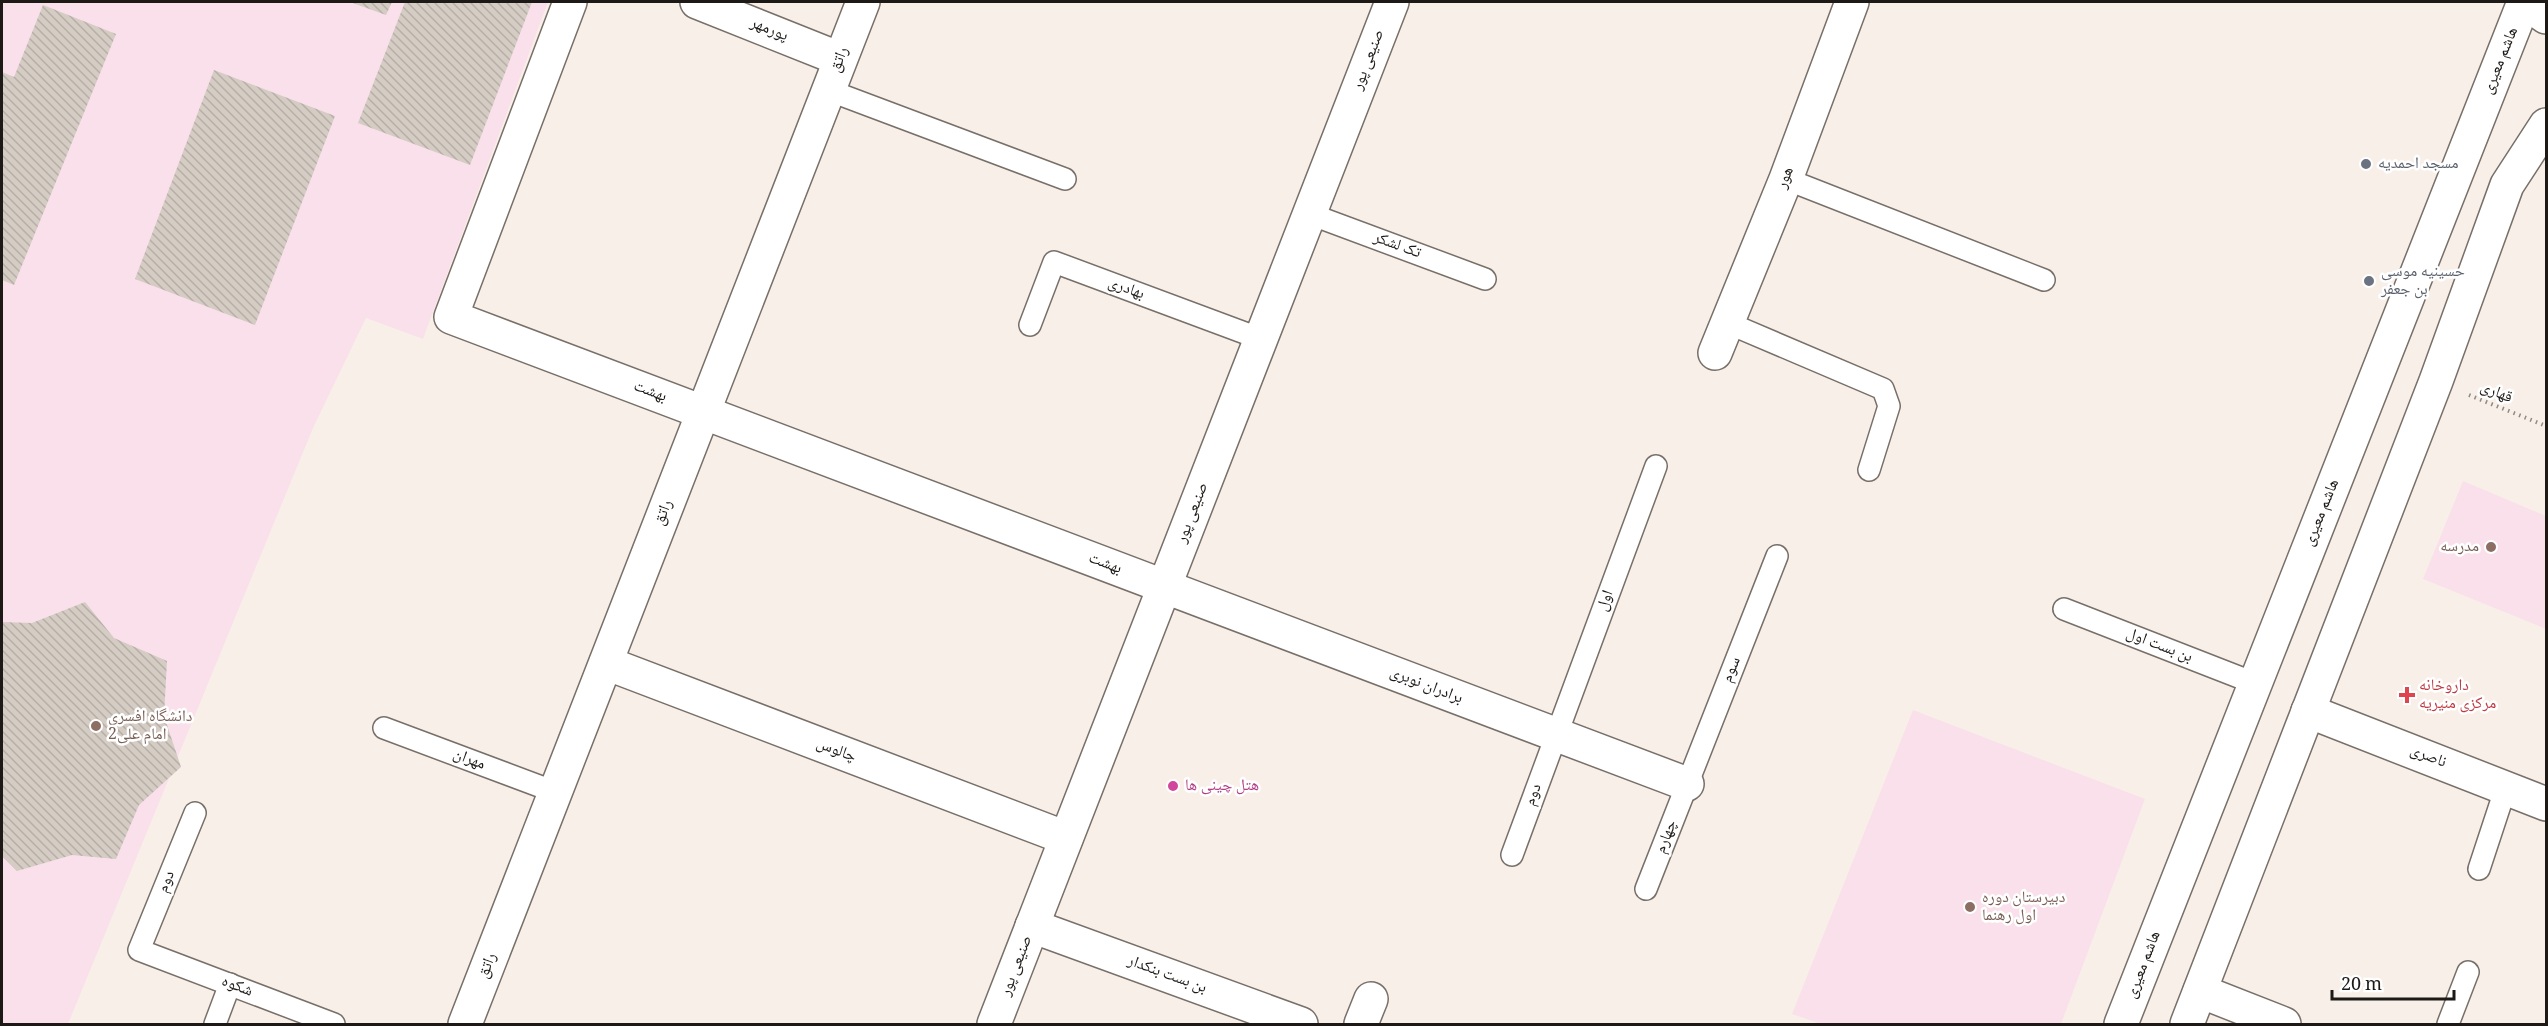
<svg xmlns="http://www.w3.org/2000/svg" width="2548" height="1026" font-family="Georgia,'Noto Naskh Arabic',serif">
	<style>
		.education { fill: #f9e0ea }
		.building { fill: url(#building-back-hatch) }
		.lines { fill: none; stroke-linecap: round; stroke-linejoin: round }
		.lane-casing { stroke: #776f68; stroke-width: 24 }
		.street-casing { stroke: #776f68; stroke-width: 36 }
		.secondary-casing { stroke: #776f68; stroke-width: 36 }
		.primary-casing { stroke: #776f68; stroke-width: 36 }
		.path { stroke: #8f8a84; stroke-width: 4; stroke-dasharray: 1.5 4.5; stroke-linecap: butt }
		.lane { stroke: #fff; stroke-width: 21 }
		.street { stroke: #fff; stroke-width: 33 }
		.secondary { stroke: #fff; stroke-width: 33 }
		.primary { stroke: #fff; stroke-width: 33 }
		.worship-dot { fill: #6b7280; stroke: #fff; stroke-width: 2 }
		.education-dot { fill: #8d6e63; stroke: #fff; stroke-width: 2 }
		.health-dot { fill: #e0444e; stroke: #fff; stroke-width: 2 }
		.hotel-dot { fill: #d1479c; stroke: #fff; stroke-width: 2 }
		.labels { text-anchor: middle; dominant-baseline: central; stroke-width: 5; stroke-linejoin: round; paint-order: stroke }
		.street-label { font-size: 16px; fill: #1c1916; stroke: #fff }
		.worship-label { font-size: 16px; fill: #5b616d; stroke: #fff; text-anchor: start }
		.education-label { font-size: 16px; fill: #785e54; stroke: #fff; text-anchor: start }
		.health-label { font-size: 16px; fill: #be3a42; stroke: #fff; text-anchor: start }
		.hotel-label { font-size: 16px; fill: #b23c85; stroke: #fff; text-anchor: start }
	</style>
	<defs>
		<pattern id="building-back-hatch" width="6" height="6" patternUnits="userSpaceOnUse" patternTransform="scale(1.5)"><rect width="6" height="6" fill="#d5ccc4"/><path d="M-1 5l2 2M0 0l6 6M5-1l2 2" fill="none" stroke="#b6afa8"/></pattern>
	</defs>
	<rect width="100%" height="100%" fill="#f8f0e8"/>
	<g class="education">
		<path d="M2,2H548L423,339L366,318L313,428L68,1024H2Z"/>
		<path d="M2463,481L2546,516V629L2423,579Z"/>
		<path d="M1913,710L2145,799L2061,1024H1821L1792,1014Z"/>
	</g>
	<g class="building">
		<path d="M350,2H392L386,15Z"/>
		<path d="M405,2H532L470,165L358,123Z"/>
		<path d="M43,5L116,34L14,285L2,280V72L14,77Z"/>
		<path d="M214,70L335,116L255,325L135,279Z"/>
		<path d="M85,602L114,638L167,661L164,716L181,767L139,805L116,859L72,855L17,871L2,856V622L32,623Z"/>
	</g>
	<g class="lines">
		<defs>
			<g id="lane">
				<path d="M828,90L1065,179"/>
				<path d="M1786,179L2044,280"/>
				<path d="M1310,214L1485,279"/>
				<path d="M1728,323L1883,389L1889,406L1869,470"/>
				<path d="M1030,325L1054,262L1261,339"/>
				<path d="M2064,609L2254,683"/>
				<path d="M384,728L555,792"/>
				<path d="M195,813L139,950L334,1024"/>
				<path d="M1512,855L1656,466"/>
				<path d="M2479,869L2506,787"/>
				<path d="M1646,889L1777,556"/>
				<path d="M215,1024L230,984"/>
				<path d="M2448,1024L2468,972"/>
			</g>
			<g id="street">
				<path d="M570,2L451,317L1687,784"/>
				<path d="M697,2L840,59"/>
				<path d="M1715,353L1786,179L1852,2"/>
				<path d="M606,663L1066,838"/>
				<path d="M2308,711L2546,804"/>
				<path d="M1032,926L1301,1024"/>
				<path d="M2200,991L2284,1024"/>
				<path d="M465,1024L863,2"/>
				<path d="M994,1024L1392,2"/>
				<path d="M1361,1024L1371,999"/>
			</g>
			<g id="secondary">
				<path d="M2121,1024L2524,2"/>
				<path d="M2187,1024L2436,381L2507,185L2546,125"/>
			</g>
			<path id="primary" d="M2525,2L2546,17"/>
		</defs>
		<use href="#lane" class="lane-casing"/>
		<use href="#street" class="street-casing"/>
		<use href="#secondary" class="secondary-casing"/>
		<use href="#primary" class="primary-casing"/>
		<path class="path" d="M2469,395L2546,426"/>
		<use href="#lane" class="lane"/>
		<use href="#street" class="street"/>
		<use href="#secondary" class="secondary"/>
		<use href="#primary" class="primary"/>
	</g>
	<g class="worship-dot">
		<circle cx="2366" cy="164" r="6"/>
		<circle cx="2369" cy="281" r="6"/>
	</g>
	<g class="education-dot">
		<circle cx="2491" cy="547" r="6"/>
		<circle cx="96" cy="726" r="6"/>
		<circle cx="1970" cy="907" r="6"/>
	</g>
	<path class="health-dot" d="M2404 686h6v6h6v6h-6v6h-6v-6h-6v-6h6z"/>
	<circle class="hotel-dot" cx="1173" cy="786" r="6"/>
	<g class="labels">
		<g class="street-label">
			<text transform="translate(769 30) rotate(22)">پورمهر</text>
			<text transform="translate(840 60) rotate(-69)">راتق</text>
			<text transform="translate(1369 60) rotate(-69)">صنیعی پور</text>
			<text transform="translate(2501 61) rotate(-68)">هاشم معیری</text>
			<text transform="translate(1786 178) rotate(-69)">هور</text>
			<text transform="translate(1397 246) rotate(20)">تک لشکر</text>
			<text transform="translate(1126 289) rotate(20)">بهادری</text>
			<text transform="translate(650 392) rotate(21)">بهشت</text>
			<text transform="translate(2496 393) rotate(22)">قهاری</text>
			<text transform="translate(664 513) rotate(-69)">راتق</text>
			<text transform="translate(1193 513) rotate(-69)">صنیعی پور</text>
			<text transform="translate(2322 513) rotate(-68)">هاشم معیری</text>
			<text transform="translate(1105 564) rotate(21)">بهشت</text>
			<text transform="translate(1606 601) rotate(-70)">اول</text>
			<text transform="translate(2159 646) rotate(21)">بن بست اول</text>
			<text transform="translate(1732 670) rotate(-68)">سوم</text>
			<text transform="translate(1426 686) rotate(21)">برادران نوبری</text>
			<text transform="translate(836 751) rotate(21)">چالوس</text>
			<text transform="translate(2428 757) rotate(21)">ناصری</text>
			<text transform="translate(469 760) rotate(21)">مهران</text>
			<text transform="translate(1534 795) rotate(-70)">دوم</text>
			<text transform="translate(1667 837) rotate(-69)">چهارم</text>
			<text transform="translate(167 882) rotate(-68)">دوم</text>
			<text transform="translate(2144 965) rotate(-69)">هاشم معیری</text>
			<text transform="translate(488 966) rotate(-69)">راتق</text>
			<text transform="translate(1017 966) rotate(-69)">صنیعی پور</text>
			<text transform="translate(1167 975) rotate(20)">بن بست بنکدار</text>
			<text transform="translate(237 987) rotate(21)">شکوه</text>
		</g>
		<g class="worship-label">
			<text x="2378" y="164">مسجد احمدیه</text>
			<text x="2381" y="272">حسینیه موسی<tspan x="2381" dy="18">بن جعفر</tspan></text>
		</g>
		<g class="education-label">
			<text x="2479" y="547" text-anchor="end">مدرسه</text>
			<text x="108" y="717">دانشگاه افسری<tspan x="108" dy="18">امام علی2</tspan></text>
			<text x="1982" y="898">دبیرستان دوره<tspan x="1982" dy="18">اول رهنما</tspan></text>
		</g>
		<g class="health-label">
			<text x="2419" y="686">داروخانه<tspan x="2419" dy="18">مرکزی منیریه</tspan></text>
		</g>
		<g class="hotel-label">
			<text x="1185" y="786">هتل چینی ها</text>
		</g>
	</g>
	<rect width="2548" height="1026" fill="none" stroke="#1c1916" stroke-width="6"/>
	<path d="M2332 990v9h122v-9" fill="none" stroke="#1c1916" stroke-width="3"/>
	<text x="2341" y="990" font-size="18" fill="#1c1916" stroke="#ffffff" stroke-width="4.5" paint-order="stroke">20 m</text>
</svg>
